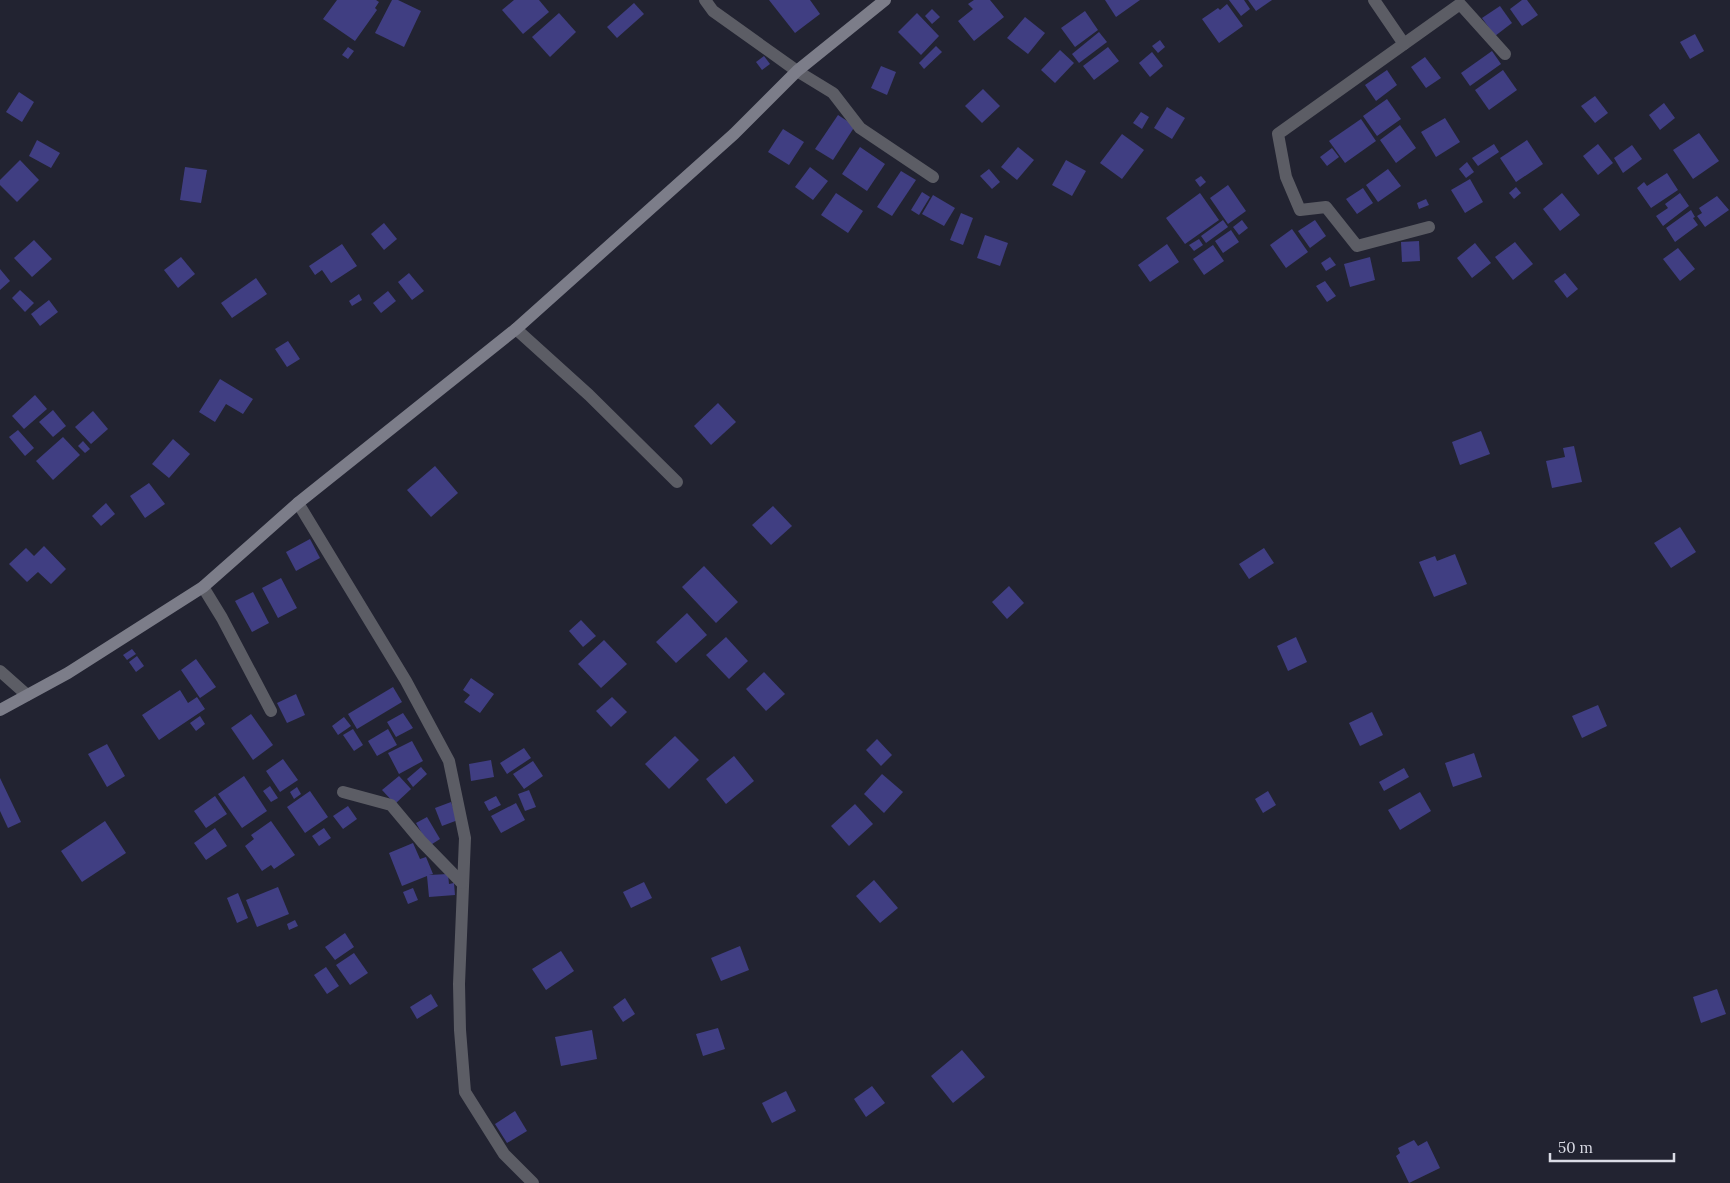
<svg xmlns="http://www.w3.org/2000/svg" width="1730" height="1183" font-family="Lora,serif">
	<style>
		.building { fill: #403e82 }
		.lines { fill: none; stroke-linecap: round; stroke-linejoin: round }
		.minor { stroke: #5c5d65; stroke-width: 12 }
		.secondary { stroke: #7c7d89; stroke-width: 12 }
	</style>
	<rect width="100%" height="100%" fill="#222331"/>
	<g class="building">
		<path d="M337,0H376L379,2L375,8L377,10L355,41L323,19Z"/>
		<path d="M392,0H398L421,11L404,47L375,33Z"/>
		<path d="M514,0H539L549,12L523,34L502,10Z"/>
		<path d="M769,0H810L820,14L795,33Z"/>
		<path d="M974,0H990L1004,17L974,41L958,21L973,9L968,4Z"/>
		<path d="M1105,0H1140L1116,17Z"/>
		<path d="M1229,0H1244L1250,9L1241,16Z"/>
		<path d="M1248,0H1272L1256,11Z"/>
		<path d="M1522,0H1527L1538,15L1522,26L1510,9Z"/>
		<path d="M634,3L644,14L617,38L607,27Z"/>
		<path d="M1227,4L1243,26L1219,43L1202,19L1218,8L1220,10Z"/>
		<path d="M1500,6L1512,23L1495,36L1482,18Z"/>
		<path d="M932,9L940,17L932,24L925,16Z"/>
		<path d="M1085,11L1098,30L1075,47L1061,28Z"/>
		<path d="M559,13L576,32L550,57L532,37Z"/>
		<path d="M917,13L939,36L921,55L898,32Z"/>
		<path d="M1025,17L1045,33L1028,54L1007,38Z"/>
		<path d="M1099,32L1107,42L1079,63L1072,54Z"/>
		<path d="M1695,34L1704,51L1690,59L1680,42Z"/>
		<path d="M1160,40L1165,47L1158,53L1152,46Z"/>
		<path d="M936,46L942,52L924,69L919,63Z"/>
		<path d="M348,47L354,51L348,59L342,55Z"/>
		<path d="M1108,47L1119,61L1094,80L1083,66Z"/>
		<path d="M1060,50L1074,63L1055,83L1041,70Z"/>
		<path d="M1492,51L1501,64L1470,86L1461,73Z"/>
		<path d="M1152,52L1163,66L1150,77L1139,63Z"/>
		<path d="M764,56L770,64L762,70L756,62Z"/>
		<path d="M1425,57L1441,78L1426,88L1411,67Z"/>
		<path d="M881,66L896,72L887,95L871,88Z"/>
		<path d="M1387,70L1397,85L1376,101L1365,85Z"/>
		<path d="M1503,70L1517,90L1489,110L1475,90Z"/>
		<path d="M983,89L1000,106L982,123L965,106Z"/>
		<path d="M19,92L34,102L22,122L6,112Z"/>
		<path d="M1595,96L1608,113L1595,123L1581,106Z"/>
		<path d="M1387,99L1401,119L1377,136L1363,116Z"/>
		<path d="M1664,103L1675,118L1660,130L1649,115Z"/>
		<path d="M1167,107L1185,118L1172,139L1154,128Z"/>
		<path d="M1141,112L1149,117L1142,129L1133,123Z"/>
		<path d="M838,115L855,126L833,160L815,149Z"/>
		<path d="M1445,118L1460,142L1436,157L1421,132Z"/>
		<path d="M1361,119L1376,141L1345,163L1329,141Z"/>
		<path d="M1400,125L1416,148L1396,163L1380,140Z"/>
		<path d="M783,129L804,142L789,165L768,152Z"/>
		<path d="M1699,133L1719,161L1693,179L1673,150Z"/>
		<path d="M1122,134L1144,150L1122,179L1100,163Z"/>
		<path d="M37,140L60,153L51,168L29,156Z"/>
		<path d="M1527,140L1543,164L1516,182L1500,158Z"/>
		<path d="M1494,144L1499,152L1478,166L1472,158Z"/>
		<path d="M1598,144L1613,163L1598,175L1583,156Z"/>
		<path d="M1632,145L1642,159L1623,173L1614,158Z"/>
		<path d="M860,147L885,164L867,191L842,174Z"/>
		<path d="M1018,147L1034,160L1017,180L1001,167Z"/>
		<path d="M1332,148L1339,157L1327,166L1320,157Z"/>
		<path d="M20,160L39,180L17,202L0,185V180Z"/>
		<path d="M1066,160L1086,171L1072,196L1052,185Z"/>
		<path d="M1467,162L1474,172L1466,178L1459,169Z"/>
		<path d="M185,167L207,170L201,203L180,200Z"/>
		<path d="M810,167L828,181L813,200L795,187Z"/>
		<path d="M989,169L1000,182L992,189L980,176Z"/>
		<path d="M1388,169L1401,186L1378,202L1366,185Z"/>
		<path d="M901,171L916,180L892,216L877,207Z"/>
		<path d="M1667,173L1678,190L1651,208L1637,188L1644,182L1647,186Z"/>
		<path d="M1201,176L1206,182L1200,187L1195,180Z"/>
		<path d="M1470,179L1483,202L1465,213L1451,190Z"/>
		<path d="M1228,185L1246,211L1228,224L1210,198Z"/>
		<path d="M1516,187L1521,193L1514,199L1509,193Z"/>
		<path d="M1363,188L1373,203L1357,214L1346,199Z"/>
		<path d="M922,192L930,197L919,215L911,210Z"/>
		<path d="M836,193L863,211L848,233L821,215Z"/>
		<path d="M1200,193L1219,220L1185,244L1166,218Z"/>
		<path d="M1562,193L1580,215L1560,231L1543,209Z"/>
		<path d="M1680,193L1689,206L1663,226L1656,216L1668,208L1665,204Z"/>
		<path d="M933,195L955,208L944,226L922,214Z"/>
		<path d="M1717,196L1729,210L1705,227L1697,216L1702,213L1699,208Z"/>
		<path d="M1426,199L1429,205L1419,209L1417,203Z"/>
		<path d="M1691,210L1695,217L1693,218L1698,225L1675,242L1666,228Z"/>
		<path d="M961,213L973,218L963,245L950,240Z"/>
		<path d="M1223,220L1228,227L1206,243L1201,236Z"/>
		<path d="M1242,220L1248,228L1239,235L1233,227Z"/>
		<path d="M1315,220L1326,236L1310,248L1298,231Z"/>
		<path d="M384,223L397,239L384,250L371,234Z"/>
		<path d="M1292,229L1308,252L1286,268L1270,245Z"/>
		<path d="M1231,230L1239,242L1223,253L1215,241Z"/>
		<path d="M985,235L1008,243L1000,266L977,258Z"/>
		<path d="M1199,239L1203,245L1194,251L1189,245Z"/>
		<path d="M34,240L52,259L32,277L14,258Z"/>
		<path d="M1419,241L1420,261L1402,262L1401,242Z"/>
		<path d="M1515,242L1533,264L1513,280L1495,257Z"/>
		<path d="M1475,243L1491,263L1472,278L1457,258Z"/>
		<path d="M342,244L357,266L331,283L322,270L315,275L309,266Z"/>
		<path d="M1167,244L1179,262L1150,282L1138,265Z"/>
		<path d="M1213,245L1224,261L1204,275L1193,259Z"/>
		<path d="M1678,248L1695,269L1680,281L1663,259Z"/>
		<path d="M181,257L195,274L178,288L164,270Z"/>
		<path d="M1330,257L1336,265L1326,271L1321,263Z"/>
		<path d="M1370,257L1375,280L1350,287L1344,264Z"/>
		<path d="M0,269L10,281L0,290Z"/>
		<path d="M409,273L424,291L412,300L398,282Z"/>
		<path d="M1565,273L1578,289L1567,298L1554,281Z"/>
		<path d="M256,278L267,294L232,318L221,303Z"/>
		<path d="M1325,281L1336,296L1327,302L1316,286Z"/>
		<path d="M20,290L34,303L25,312L12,298Z"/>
		<path d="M388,291L396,301L381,313L373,303Z"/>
		<path d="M359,294L362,300L352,306L349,301Z"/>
		<path d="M49,300L58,312L40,326L31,314Z"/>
		<path d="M288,341L300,359L287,367L275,349Z"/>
		<path d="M220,379L253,399L243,414L226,404L215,422L199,412Z"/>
		<path d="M35,395L47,409L24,429L12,416Z"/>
		<path d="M718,403L736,422L711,445L694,426Z"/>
		<path d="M53,410L66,426L53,437L39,422Z"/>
		<path d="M93,411L108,429L91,444L75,427Z"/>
		<path d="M18,430L34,448L25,456L9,437Z"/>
		<path d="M1481,431L1490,454L1460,465L1452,442Z"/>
		<path d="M63,437L80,455L53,480L36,461Z"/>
		<path d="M173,439L190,454L169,478L152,464Z"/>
		<path d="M83,441L90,449L85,453L78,446Z"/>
		<path d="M1574,446L1582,482L1552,488L1546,461L1565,457L1563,448Z"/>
		<path d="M435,466L458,493L431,517L407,490Z"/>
		<path d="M149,483L165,504L145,518L130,496Z"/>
		<path d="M106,503L115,514L101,526L92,516Z"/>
		<path d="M773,506L792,526L771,545L752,525Z"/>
		<path d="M1680,527L1696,552L1671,568L1654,543Z"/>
		<path d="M310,539L320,558L296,571L286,552Z"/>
		<path d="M44,546L66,569L51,584L38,572L27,582L9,564L26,548L34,556Z"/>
		<path d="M1264,548L1274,563L1249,579L1239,564Z"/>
		<path d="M1455,554L1467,584L1434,597L1419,562L1435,556L1437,561Z"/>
		<path d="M704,566L738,602L716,623L682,587Z"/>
		<path d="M281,578L297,608L278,618L262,588Z"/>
		<path d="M1009,586L1024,603L1007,619L992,602Z"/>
		<path d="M253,592L269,623L252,632L235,601Z"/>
		<path d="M687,613L707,635L676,663L656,642Z"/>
		<path d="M581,620L596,636L583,647L569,631Z"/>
		<path d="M726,637L748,661L729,679L706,655Z"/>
		<path d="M1296,637L1307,662L1288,671L1277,646Z"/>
		<path d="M604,640L627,664L601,688L578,664Z"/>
		<path d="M132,649L136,654L127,660L123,655Z"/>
		<path d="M137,656L144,666L136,672L129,662Z"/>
		<path d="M196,659L216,687L200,698L181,670Z"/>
		<path d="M764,672L785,694L766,711L746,689Z"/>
		<path d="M471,678L494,694L480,713L464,702L470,695L463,690Z"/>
		<path d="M393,687L402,702L357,729L348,714Z"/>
		<path d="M180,690L188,703L197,697L205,709L159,740L142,715Z"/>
		<path d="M296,694L305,715L287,723L277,703Z"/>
		<path d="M612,697L627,712L611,727L596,711Z"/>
		<path d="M1598,705L1607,726L1582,738L1572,716Z"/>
		<path d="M1372,712L1383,735L1360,746L1349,723Z"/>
		<path d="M403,713L413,728L396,737L387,722Z"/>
		<path d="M251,714L273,745L253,760L231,728Z"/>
		<path d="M200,716L205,724L196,731L190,723Z"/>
		<path d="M344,717L351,726L338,735L332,726Z"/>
		<path d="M353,729L363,745L354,751L343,735Z"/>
		<path d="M388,729L397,745L377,756L368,741Z"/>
		<path d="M675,736L699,760L669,789L645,764Z"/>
		<path d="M877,739L892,755L881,766L866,750Z"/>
		<path d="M412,741L423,761L399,774L388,753Z"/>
		<path d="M107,744L125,776L107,787L88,754Z"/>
		<path d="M524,748L531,758L507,774L500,763Z"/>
		<path d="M1474,753L1482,777L1453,787L1445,763Z"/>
		<path d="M734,756L754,781L726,804L706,779Z"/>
		<path d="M283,759L298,780L280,792L266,771Z"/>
		<path d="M491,760L494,777L471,781L469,764Z"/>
		<path d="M533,761L543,776L524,789L513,774Z"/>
		<path d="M421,767L427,774L413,787L407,779Z"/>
		<path d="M1404,768L1409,777L1384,791L1379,782Z"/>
		<path d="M882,774L903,792L884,813L864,794Z"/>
		<path d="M244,776L267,811L242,828L218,794Z"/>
		<path d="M399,776L411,789L395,804L382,790Z"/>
		<path d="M0,778L21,822L8,828L0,811Z"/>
		<path d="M270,786L278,798L271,802L263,791Z"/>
		<path d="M297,787L301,794L294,799L290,792Z"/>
		<path d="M529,790L536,807L525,811L518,794Z"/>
		<path d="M310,791L328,817L305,833L287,807Z"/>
		<path d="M1268,791L1276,805L1263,813L1255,799Z"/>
		<path d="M1420,792L1431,811L1400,830L1388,810Z"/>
		<path d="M215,796L227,814L206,828L194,811Z"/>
		<path d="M496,796L501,805L489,811L484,802Z"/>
		<path d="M451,802L458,820L442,826L435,808Z"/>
		<path d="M516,803L525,820L501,833L491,816Z"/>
		<path d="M855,804L873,824L849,846L831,826Z"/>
		<path d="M348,806L357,819L343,829L333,816Z"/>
		<path d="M427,817L440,839L429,846L416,823Z"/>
		<path d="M105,821L126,853L82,882L61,851Z"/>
		<path d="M271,821L295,855L274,869L271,865L262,871L245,846L254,839L251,835Z"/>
		<path d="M215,828L227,846L206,860L194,843Z"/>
		<path d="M324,828L331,838L319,846L312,836Z"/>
		<path d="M413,843L420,859L426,857L433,874L429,875L448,874L449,884L454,883L455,895L429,897L427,876L402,886L389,853Z"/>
		<path d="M874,880L898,908L880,923L856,896Z"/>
		<path d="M644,882L652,898L631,908L623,892Z"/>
		<path d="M278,887L289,914L257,927L246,900Z"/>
		<path d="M413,888L418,900L408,904L403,892Z"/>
		<path d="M238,893L248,918L237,923L227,898Z"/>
		<path d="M295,920L298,926L289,930L287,924Z"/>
		<path d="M345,933L354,947L335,960L325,947Z"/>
		<path d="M740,946L749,970L721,981L711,958Z"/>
		<path d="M561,951L574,971L546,990L532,969Z"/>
		<path d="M354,953L368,973L350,985L336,965Z"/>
		<path d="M326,967L339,986L327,994L314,975Z"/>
		<path d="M1717,989L1726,1014L1701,1023L1693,997Z"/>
		<path d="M431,994L438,1006L417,1019L410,1007Z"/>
		<path d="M625,998L635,1014L623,1022L613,1007Z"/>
		<path d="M718,1028L725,1049L703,1056L696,1034Z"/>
		<path d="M592,1030L597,1059L561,1066L555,1037Z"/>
		<path d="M962,1050L985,1077L953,1103L931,1076Z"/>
		<path d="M872,1086L885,1103L866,1117L854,1099Z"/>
		<path d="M786,1091L796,1111L772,1123L762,1103Z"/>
		<path d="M515,1111L527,1131L507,1143L495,1124Z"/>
		<path d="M1414,1140L1418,1146L1427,1141L1440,1168L1409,1183L1396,1156L1400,1153L1398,1148Z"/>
	</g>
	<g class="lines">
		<g class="minor">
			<path d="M705,0L713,11L797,71L833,93L860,128L933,177"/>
			<path d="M1374,0L1404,44L1460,4L1505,54"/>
			<path d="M1404,44L1278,134L1286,177L1300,210L1326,207L1357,246L1429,227"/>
			<path d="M516,329L589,395L677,482"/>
			<path d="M298,503L406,681L449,761L465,838L459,984L460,1030L465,1092L504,1154L533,1183"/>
			<path d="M203,587L222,618L271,711"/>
			<path d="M0,671L27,695"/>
			<path d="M343,792L391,805L422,842L462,883"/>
		</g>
		<path class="secondary" d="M0,710L68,673L203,587L298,503L516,329L734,134L797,71L885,0"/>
	</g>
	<path d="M1550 1153v8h124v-8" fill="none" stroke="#dbdce6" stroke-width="2.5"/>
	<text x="1558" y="1153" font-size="15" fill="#dbdce6" stroke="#222331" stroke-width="4" paint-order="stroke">50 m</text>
</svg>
